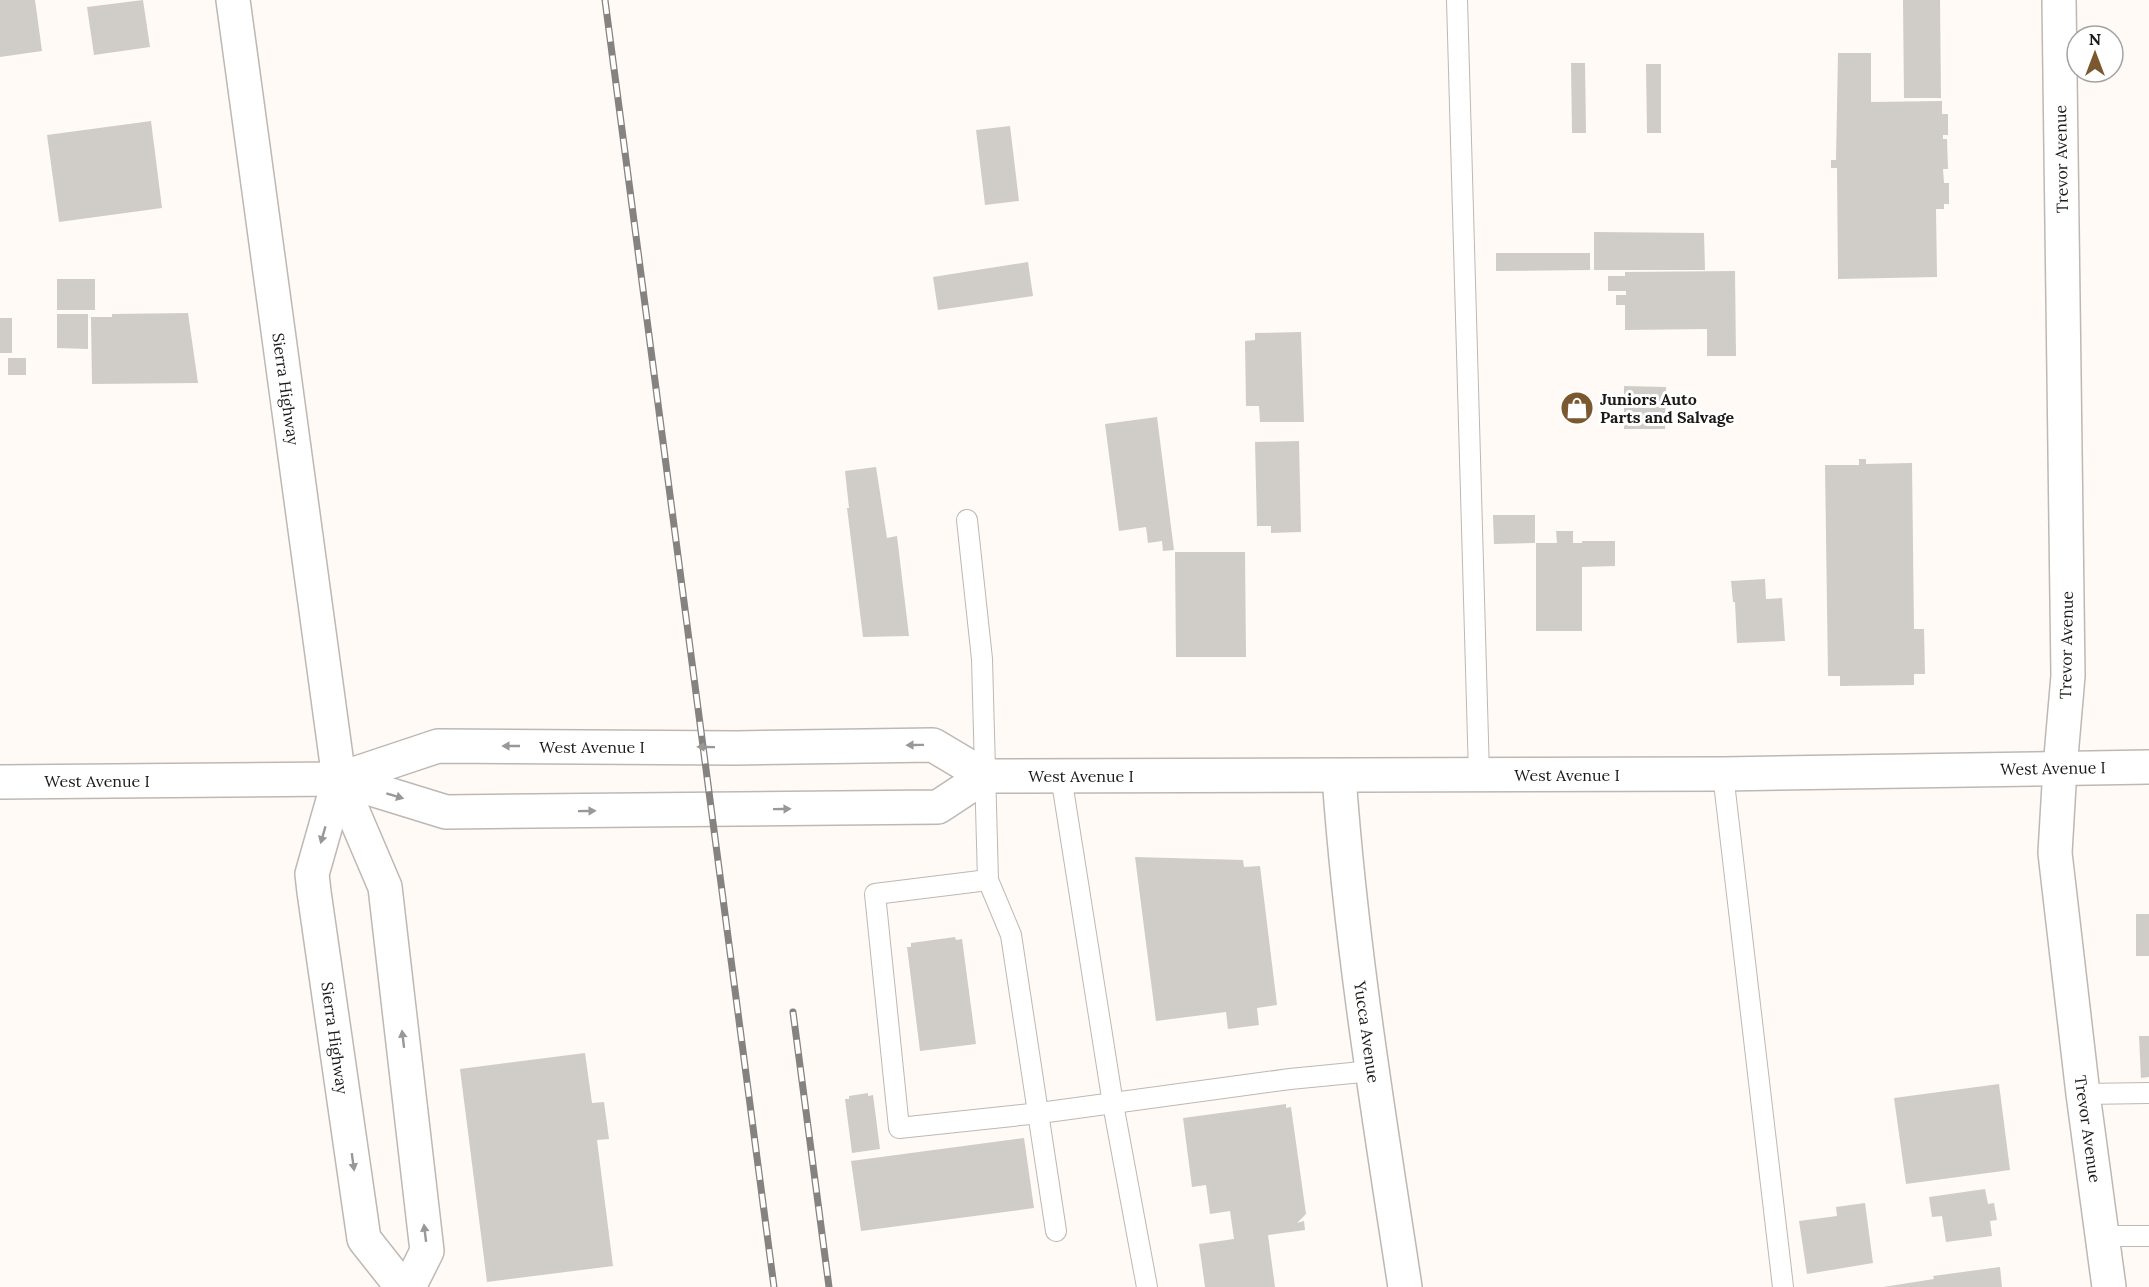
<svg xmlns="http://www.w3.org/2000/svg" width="2149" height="1287" font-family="Lora,serif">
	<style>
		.building { fill: #d0ccc7 }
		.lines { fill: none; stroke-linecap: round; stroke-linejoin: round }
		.lane-casing { stroke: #bdb8b4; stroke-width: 22 }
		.street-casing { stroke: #bdb8b4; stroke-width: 36 }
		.primary-casing { stroke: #bdb8b4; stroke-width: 36 }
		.lane { stroke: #fff; stroke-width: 20 }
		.street { stroke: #fff; stroke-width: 33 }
		.primary { stroke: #fff; stroke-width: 33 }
		.rail-casing { stroke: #85827f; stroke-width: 7 }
		.rail { stroke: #fff; stroke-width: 4.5; stroke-dasharray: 14; stroke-linecap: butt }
		.oneway { fill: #989897 }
		.labels { text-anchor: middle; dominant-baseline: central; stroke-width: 6; stroke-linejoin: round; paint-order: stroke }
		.street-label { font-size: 16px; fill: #1b1a18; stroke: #fff }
		.poi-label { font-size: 16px; font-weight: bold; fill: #1b1a18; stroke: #fff; text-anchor: start }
	</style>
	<rect width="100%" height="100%" fill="#fffaf5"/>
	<g class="building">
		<path d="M0,0H35L42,51L0,57Z"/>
		<path d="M143,0L150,47L94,55L87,7Z"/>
		<path d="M1903,0H1940L1941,98H1904Z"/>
		<path d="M1838,53H1871V102L1942,101V114H1948V135H1943V139H1947L1948,169H1943L1944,183H1949V204H1944V209H1936L1937,277L1838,279L1837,168H1831V160H1836Z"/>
		<path d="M1571,63H1585L1586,133H1572Z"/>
		<path d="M1646,64H1661V133H1647Z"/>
		<path d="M151,121L162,208L59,222L47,135Z"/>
		<path d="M1010,126L1019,201L985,205L976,130Z"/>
		<path d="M1594,232L1704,233L1705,270H1594Z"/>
		<path d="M1496,253H1590V270L1496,271Z"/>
		<path d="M1028,262L1033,296L938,310L933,277Z"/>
		<path d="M1735,271L1736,356H1707V329L1625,330V305H1616V295H1626V291H1608V276H1625V272Z"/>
		<rect x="57" y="279" width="38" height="31"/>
		<path d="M188,313L198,383L92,384L91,317H112V314Z"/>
		<path d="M57,314H88V349L57,348Z"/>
		<rect x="0" y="318" width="12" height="35"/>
		<path d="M1301,332L1304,422H1260L1259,406H1246L1245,341L1255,340V333Z"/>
		<rect x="8" y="358" width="18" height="17"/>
		<path d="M1624,386L1666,387L1665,429H1624Z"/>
		<path d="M1157,417L1174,550L1163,551L1162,541L1148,543L1146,527L1119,531L1105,424Z"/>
		<path d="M1299,441L1301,532L1271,533V526H1257L1255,442Z"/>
		<path d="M1859,459H1866V464L1912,463L1914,629H1924L1925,674H1914V685L1840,686V676H1828L1825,465H1859Z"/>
		<path d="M876,467L887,538L897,536L909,636L863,637L847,508H849L845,471Z"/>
		<path d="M1493,515H1535V543L1494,544Z"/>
		<path d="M1556,531H1573V543H1582V541H1615V566L1582,567V631H1536V543H1557Z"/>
		<path d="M1175,552H1245L1246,657H1176Z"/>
		<path d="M1765,579L1766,599L1782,598L1785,641L1737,643L1735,602H1733L1731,581Z"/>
		<path d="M1135,857L1243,860L1244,867L1260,866L1277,1005L1257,1008L1259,1025L1228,1029L1226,1012L1156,1021Z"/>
		<rect x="2136" y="914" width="13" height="42"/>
		<path d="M955,937L956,940L962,939L976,1044L920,1051L907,947H911V943Z"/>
		<path d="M2139,1036H2149V1077L2141,1078Z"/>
		<path d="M585,1053L592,1103L604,1102L609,1139L597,1140L613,1266L487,1282L460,1069Z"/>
		<path d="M1999,1084L2010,1170L1906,1184L1894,1098Z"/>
		<path d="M868,1093V1096L873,1095L880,1149L852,1153L845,1099H849V1096Z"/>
		<path d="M1286,1104V1108L1291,1107L1306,1214L1297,1223L1304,1221L1305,1230L1268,1235L1275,1287H1205L1199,1244L1234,1239L1230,1211L1210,1214L1206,1185L1192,1187L1183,1118Z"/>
		<path d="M1024,1138L1034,1208L861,1231L851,1161Z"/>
		<path d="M1985,1189L1988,1204L1994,1203L1997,1220L1990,1221L1992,1236L1946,1242L1942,1216L1932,1217L1929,1197Z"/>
		<path d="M1865,1203L1873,1263L1807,1274L1799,1221L1837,1216L1836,1207Z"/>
		<path d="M2000,1267L2002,1287H1883L1934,1279L1933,1276Z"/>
	</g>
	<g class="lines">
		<defs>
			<g id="lane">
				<path d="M1457,0L1479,775"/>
				<path d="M967,520L982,659L988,880L1011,935L1056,1231"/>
				<path d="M1723,774L1783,1287"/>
				<path d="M1061,776L1113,1104L1147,1287"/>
				<path d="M988,880L875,894L899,1128L1040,1113L1290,1079L1372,1071"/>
				<path d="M2083,1094L2149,1093"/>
				<path d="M2102,1236H2149"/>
			</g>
			<g id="street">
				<path d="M2059,0L2068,676L2060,768L2055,853L2083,1094L2109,1287"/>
				<path d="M1339,776C1351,947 1379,1117 1405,1287"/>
			</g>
			<g id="primary">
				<path d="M233,0L339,779L385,887L427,1251L409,1287"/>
				<path d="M339,779L446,812L938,807L985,776"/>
				<path d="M339,779L312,874L314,892L364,1239L402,1287"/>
				<path d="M0,782L339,779L438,746L736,748L933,745L985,776L1723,774L2149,767"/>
			</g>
		</defs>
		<use href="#lane" class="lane-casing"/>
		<use href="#street" class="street-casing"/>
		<use href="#primary" class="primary-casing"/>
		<use href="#lane" class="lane"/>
		<use href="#street" class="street"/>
		<use href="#primary" class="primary"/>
		<defs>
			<g id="rail">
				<path d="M605,0L774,1287"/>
				<path d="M793,1012L829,1287"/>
			</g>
		</defs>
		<use href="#rail" class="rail-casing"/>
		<use href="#rail" class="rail"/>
	</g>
	<defs><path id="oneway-solid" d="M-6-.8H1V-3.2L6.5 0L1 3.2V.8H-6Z" transform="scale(1.5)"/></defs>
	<g class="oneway">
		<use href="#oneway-solid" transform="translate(915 745) rotate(179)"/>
		<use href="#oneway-solid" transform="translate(511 746) rotate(-180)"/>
		<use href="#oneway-solid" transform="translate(706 747) rotate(-179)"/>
		<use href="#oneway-solid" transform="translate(395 796) rotate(17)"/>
		<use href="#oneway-solid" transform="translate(782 809) rotate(-1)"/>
		<use href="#oneway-solid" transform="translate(587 811) rotate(-1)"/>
		<use href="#oneway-solid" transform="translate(323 835) rotate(106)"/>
		<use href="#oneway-solid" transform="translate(403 1039) rotate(-97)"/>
		<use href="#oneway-solid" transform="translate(353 1162) rotate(82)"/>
		<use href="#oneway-solid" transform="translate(425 1233) rotate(-97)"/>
	</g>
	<defs>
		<symbol id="shop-disc" viewBox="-11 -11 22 22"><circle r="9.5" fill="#7a5830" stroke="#fff"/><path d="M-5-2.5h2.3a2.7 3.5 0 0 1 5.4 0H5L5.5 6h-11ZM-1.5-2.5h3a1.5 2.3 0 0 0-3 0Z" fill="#fff"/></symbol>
	</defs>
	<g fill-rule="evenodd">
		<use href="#shop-disc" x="1558" y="389" width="38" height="38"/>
	</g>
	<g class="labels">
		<g class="street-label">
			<text transform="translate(2061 159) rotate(-91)">Trevor Avenue</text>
			<text transform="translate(286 389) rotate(82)">Sierra Highway</text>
			<text transform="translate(2066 645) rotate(-89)">Trevor Avenue</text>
			<text x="592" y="747">West Avenue I</text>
			<text transform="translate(2053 768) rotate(-1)">West Avenue I</text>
			<text x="1567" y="775">West Avenue I</text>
			<text x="1081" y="776">West Avenue I</text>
			<text x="97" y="781">West Avenue I</text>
			<text transform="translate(1367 1032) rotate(82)">Yucca Avenue</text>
			<text transform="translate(335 1038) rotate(82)">Sierra Highway</text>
			<text transform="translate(2088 1129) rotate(82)">Trevor Avenue</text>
		</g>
		<g class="poi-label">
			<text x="1600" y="399">Juniors Auto<tspan x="1600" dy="18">Parts and Salvage</tspan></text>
		</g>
	</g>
	<g transform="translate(2095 54)"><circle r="28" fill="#ffffff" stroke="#a4a3a3" stroke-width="1.5"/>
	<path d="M0-4.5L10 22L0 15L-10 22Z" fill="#7a5830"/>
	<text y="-9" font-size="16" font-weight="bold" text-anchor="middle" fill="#1b1a18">N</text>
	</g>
</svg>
